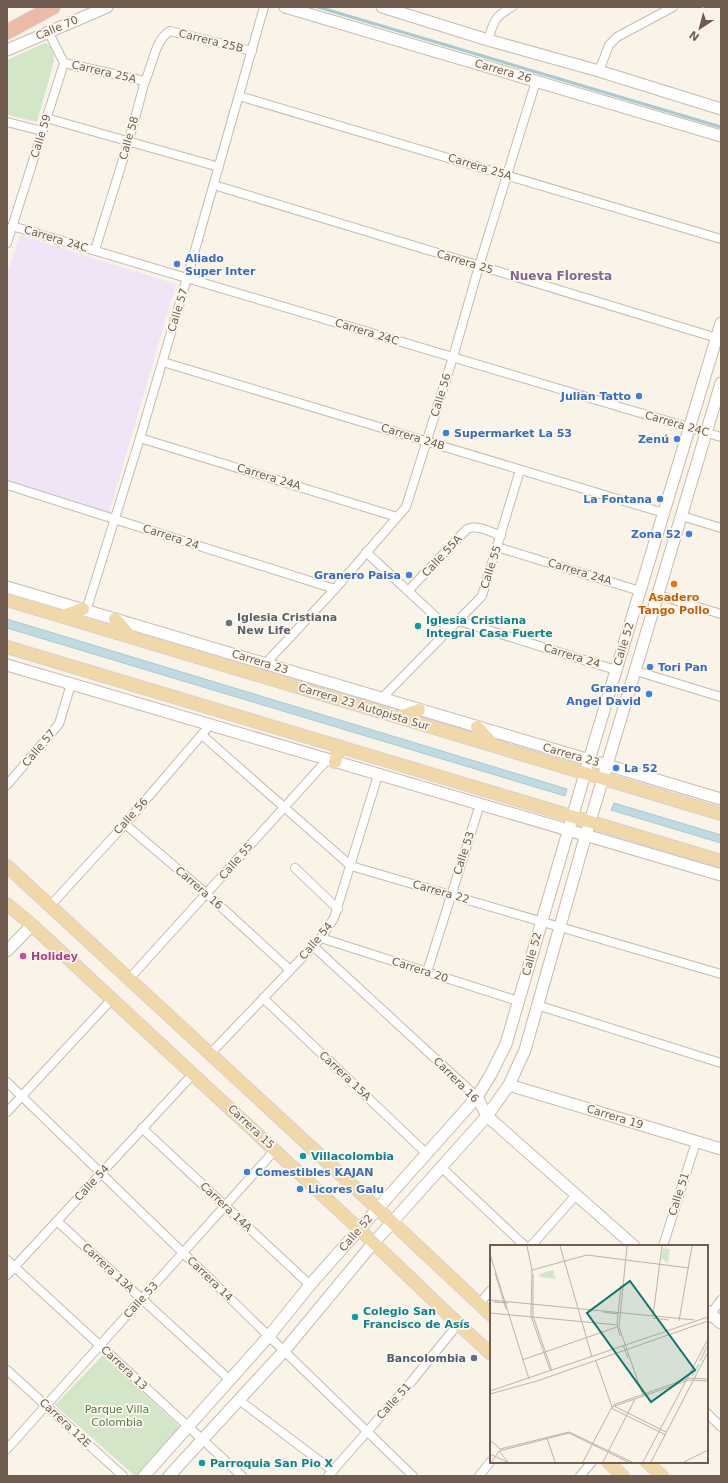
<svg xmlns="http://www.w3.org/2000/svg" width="728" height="1483" font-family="'DejaVu Sans',sans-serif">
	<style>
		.education { fill: #f0e5f6 }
		.green { fill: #d3e6c8 }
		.water { fill: #bfdbe1; stroke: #a7c9d1 }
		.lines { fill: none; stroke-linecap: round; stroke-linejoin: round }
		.stream { stroke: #a7c9d1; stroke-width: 3 }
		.street-casing { stroke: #c7baae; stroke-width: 10 }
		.secondary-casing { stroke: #cabaac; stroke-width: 13 }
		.primary-casing { stroke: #d7d1ce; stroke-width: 14 }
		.highway-casing { stroke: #d7d1ce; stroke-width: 16 }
		.street { stroke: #fff; stroke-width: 8 }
		.secondary { stroke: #fff; stroke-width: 11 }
		.primary { stroke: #f0d8a9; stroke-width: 12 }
		.highway { stroke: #ecbba7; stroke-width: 14 }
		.shop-dot { fill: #3f7fe0; stroke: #fdf8ee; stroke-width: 1.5 }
		.food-dot { fill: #e8710a; stroke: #fdf8ee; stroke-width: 1.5 }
		.worship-dot { fill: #6b7280; stroke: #fdf8ee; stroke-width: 1.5 }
		.culture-dot { fill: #0f9aa8; stroke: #fdf8ee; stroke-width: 1.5 }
		.hotel-dot { fill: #d1479c; stroke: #fdf8ee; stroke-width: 1.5 }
		.service-dot { fill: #5c6f8a; stroke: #fdf8ee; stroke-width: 1.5 }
		.labels { text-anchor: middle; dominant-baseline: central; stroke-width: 3.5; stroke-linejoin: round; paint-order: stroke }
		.street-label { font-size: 11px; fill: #715c50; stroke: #fdf8ee }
		.shop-label { font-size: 11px; font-weight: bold; fill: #366cbe; stroke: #fdf8ee; text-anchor: start }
		.food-label { font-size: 11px; font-weight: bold; fill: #c56008; stroke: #fdf8ee }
		.worship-label { font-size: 11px; font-weight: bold; fill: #5b616d; stroke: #fdf8ee; text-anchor: start }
		.culture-label { font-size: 11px; font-weight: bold; fill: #0d838f; stroke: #fdf8ee; text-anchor: start }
		.hotel-label { font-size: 11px; font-weight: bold; fill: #b23c85; stroke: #fdf8ee; text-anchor: start }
		.service-label { font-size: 11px; font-weight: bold; fill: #4e5e75; stroke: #fdf8ee; text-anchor: end }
		.park-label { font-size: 11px; fill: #587a4c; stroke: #fdf8ee }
		.neighbourhood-label { font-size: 12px; font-weight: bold; fill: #81678c; stroke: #fdf8ee }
		.inset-river { fill: none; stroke: #bfdbe1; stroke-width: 2 }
		.inset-road { fill: none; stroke: #bfb2a6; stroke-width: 1 }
		.view { fill: #0f766e; fill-opacity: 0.15; stroke: #0f766e; stroke-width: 2 }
		.inset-edge { fill: none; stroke: #715c50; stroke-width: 2 }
	</style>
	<rect width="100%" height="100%" fill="#faf3e8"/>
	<path class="education" d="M20,235L176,284L109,513L7,480V274Z"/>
	<g class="green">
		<path d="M45,43C53,46 54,54 54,61L37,122L7,115V60Z"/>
		<path d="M103,1355L180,1427L137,1476H135L55,1405Z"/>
	</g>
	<g class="water">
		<path d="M7,619L567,789L565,796L7,628Z"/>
		<path d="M614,803L721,835V843L611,810Z"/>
	</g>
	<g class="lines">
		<path class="stream" d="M318,7L721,127"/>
		<defs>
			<g id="street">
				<path d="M488,40C494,21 494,17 512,7"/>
				<path d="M64,63L145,81"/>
				<path d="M599,71L609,45L617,37L673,7"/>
				<path d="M239,96L721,239"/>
				<path d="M46,118L219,167"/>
				<path d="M7,122L42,131"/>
				<path d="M214,185L717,338"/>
				<path d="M12,226L721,437"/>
				<path d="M7,243L64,63L48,31"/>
				<path d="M95,250L129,140L145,81C153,65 154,41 170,31L252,51"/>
				<path d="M163,362L664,513"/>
				<path d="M140,438L397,517"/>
				<path d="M7,485L335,589"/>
				<path d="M682,516L721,528"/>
				<path d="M497,547L640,591"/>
				<path d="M366,552L450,630"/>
				<path d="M408,591L467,529C477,524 491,532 501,536"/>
				<path d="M658,595L721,614"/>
				<path d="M86,611L140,438L187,278L264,7"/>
				<path d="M459,621L616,670"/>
				<path d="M265,664L335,589L406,507L453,357L479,266L536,81"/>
				<path d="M636,671L721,697"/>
				<path d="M381,699L482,596L520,470"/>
				<path d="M202,735L351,866L721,974"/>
				<path d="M7,785L59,724L71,684"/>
				<path d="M125,824L207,894L290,970"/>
				<path d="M295,868L338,909"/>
				<path d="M50,906L125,824L210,725"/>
				<path d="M321,938L518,1001"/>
				<path d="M313,946L477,1097"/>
				<path d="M427,972L480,804"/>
				<path d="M129,979L327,760"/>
				<path d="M263,998L427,1154"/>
				<path d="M537,1005L721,1063"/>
				<path d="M210,1054L321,938L334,918L378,775"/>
				<path d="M7,1082L413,1476"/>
				<path d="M7,1112L112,999"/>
				<path d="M142,1128L310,1285"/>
				<path d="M441,1167L525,1246"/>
				<path d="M57,1221L230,1380"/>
				<path d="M531,1246L576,1195"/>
				<path d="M663,1246L696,1142"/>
				<path d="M7,1260L242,1476"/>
				<path d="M7,1275L193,1074"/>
				<path d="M479,1304L491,1290"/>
				<path d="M707,1319L721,1300"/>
				<path d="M7,1370L123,1476"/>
				<path d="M239,1400L333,1471"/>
				<path d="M707,1413L721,1427"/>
				<path d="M7,1449L275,1150"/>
				<path d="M328,1476L412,1381L458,1324"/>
				<path d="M479,1476L491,1461"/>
				<path d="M580,1476L592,1462"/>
			</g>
			<g id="secondary">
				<path d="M285,7L721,136"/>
				<path d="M382,7L488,40L599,71L721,109"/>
				<path d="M7,50L107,7"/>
				<path d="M7,587L721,799"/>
				<path d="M7,665L721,875"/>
				<path d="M7,951L32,925"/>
				<path d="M509,1085L721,1149"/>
				<path d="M477,1097L487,1116L634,1246"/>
				<path d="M707,1311L721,1323"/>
				<path d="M144,1476L269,1336L310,1285L355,1234L477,1097L491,1074L506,1044L589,760L721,323"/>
				<path d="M169,1476L284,1351L370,1247L487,1116L509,1085L525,1050L583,845L721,383"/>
			</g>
			<g id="primary">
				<path d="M7,600L721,814"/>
				<path d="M63,616L83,609"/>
				<path d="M115,619L129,635"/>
				<path d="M7,647L721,861"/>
				<path d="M400,717L419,710"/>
				<path d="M477,727L493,744"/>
				<path d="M335,762L340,747"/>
				<path d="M7,866L392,1222L491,1315"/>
				<path d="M7,904L32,925C141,1026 251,1128 360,1230C404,1271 446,1314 491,1354"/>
				<path d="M608,1462L623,1476"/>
				<path d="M647,1462L662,1476"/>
			</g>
			<path id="highway" d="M7,32L53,7"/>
		</defs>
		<use href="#street" class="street-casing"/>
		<use href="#secondary" class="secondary-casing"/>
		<use href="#primary" class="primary-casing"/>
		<use href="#highway" class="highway-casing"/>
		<use href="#street" class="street"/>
		<use href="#secondary" class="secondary"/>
		<use href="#primary" class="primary"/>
		<use href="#highway" class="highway"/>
	</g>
	<g class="shop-dot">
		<circle cx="177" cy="264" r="4"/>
		<circle cx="639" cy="396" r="4"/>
		<circle cx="446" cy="433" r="4"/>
		<circle cx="677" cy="439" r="4"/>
		<circle cx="660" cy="499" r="4"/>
		<circle cx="689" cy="534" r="4"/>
		<circle cx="409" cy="575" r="4"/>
		<circle cx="650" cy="667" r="4"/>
		<circle cx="649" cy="694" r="4"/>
		<circle cx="616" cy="768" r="4"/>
		<circle cx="247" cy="1172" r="4"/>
		<circle cx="300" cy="1189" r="4"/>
	</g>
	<circle class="food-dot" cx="674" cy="584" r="4"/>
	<circle class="worship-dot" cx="229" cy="623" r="4"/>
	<g class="culture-dot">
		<circle cx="418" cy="626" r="4"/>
		<circle cx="303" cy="1156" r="4"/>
		<circle cx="355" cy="1317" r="4"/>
		<circle cx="202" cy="1463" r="4"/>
	</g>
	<circle class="hotel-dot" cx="23" cy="956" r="4"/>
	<circle class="service-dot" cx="474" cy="1358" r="4"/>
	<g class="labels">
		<g class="street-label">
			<text transform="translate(57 28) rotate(-23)">Calle 70</text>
			<text transform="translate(211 41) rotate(14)">Carrera 25B</text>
			<text transform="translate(503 71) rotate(16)">Carrera 26</text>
			<text transform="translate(104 72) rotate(13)">Carrera 25A</text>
			<text transform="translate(41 136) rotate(-73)">Calle 59</text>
			<text transform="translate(129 138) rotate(-74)">Calle 58</text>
			<text transform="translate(480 167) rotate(17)">Carrera 25A</text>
			<text transform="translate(56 239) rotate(17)">Carrera 24C</text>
			<text transform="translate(465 262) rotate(17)">Carrera 25</text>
			<text transform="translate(178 310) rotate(-73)">Calle 57</text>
			<text transform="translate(367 332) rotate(17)">Carrera 24C</text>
			<text transform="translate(441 395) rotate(-73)">Calle 56</text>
			<text transform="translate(677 424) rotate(16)">Carrera 24C</text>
			<text transform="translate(413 437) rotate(17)">Carrera 24B</text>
			<text transform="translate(269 477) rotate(17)">Carrera 24A</text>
			<text transform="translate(171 537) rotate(18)">Carrera 24</text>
			<text transform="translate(442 556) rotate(-47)">Calle 55A</text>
			<text transform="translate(491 567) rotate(-72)">Calle 55</text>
			<text transform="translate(580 572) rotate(17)">Carrera 24A</text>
			<text transform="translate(624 644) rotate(-73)">Calle 52</text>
			<text transform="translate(572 656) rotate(17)">Carrera 24</text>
			<text transform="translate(260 662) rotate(17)">Carrera 23</text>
			<text transform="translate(364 707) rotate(17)">Carrera 23 Autopista Sur</text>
			<text transform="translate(39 748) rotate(-50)">Calle 57</text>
			<text transform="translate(571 755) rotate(16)">Carrera 23</text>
			<text transform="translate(131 816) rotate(-48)">Calle 56</text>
			<text transform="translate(464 853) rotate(-72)">Calle 53</text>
			<text transform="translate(236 861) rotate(-49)">Calle 55</text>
			<text transform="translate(199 888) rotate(41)">Carrera 16</text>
			<text transform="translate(441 892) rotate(16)">Carrera 22</text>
			<text transform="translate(316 941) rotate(-50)">Calle 54</text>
			<text transform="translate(532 954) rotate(-74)">Calle 52</text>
			<text transform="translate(420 970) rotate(18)">Carrera 20</text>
			<text transform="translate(345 1076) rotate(43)">Carrera 15A</text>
			<text transform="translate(456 1080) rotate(45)">Carrera 16</text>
			<text transform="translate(615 1117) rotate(17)">Carrera 19</text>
			<text transform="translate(251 1127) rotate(43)">Carrera 15</text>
			<text transform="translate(92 1183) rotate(-47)">Calle 54</text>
			<text transform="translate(679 1194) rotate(-72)">Calle 51</text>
			<text transform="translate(226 1207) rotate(43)">Carrera 14A</text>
			<text transform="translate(356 1233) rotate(-49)">Calle 52</text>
			<text transform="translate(108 1268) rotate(43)">Carrera 13A</text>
			<text transform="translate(210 1279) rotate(44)">Carrera 14</text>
			<text transform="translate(141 1300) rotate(-48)">Calle 53</text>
			<text transform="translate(124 1368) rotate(43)">Carrera 13</text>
			<text transform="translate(394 1401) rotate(-48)">Calle 51</text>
			<text transform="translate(65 1423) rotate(43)">Carrera 12E</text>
		</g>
		<g class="shop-label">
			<text x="185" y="258">Aliado<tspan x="185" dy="13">Super Inter</tspan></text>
			<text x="631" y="396" text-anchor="end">Julian Tatto</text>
			<text x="454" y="433">Supermarket La 53</text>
			<text x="669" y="439" text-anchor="end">Zenú</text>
			<text x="652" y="499" text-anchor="end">La Fontana</text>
			<text x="681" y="534" text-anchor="end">Zona 52</text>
			<text x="401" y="575" text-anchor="end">Granero Paisa</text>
			<text x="658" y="667">Tori Pan</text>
			<text x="641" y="688" text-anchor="end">Granero<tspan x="641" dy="13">Angel David</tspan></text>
			<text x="624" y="768">La 52</text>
			<text x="255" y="1172">Comestibles KAJAN</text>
			<text x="308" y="1189">Licores Galu</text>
		</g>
		<g class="food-label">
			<text x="674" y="597">Asadero<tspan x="674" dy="13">Tango Pollo</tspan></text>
		</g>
		<g class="worship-label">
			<text x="237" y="617">Iglesia Cristiana<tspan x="237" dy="13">New Life</tspan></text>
		</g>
		<g class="culture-label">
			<text x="426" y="620">Iglesia Cristiana<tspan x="426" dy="13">Integral Casa Fuerte</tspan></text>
			<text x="311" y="1156">Villacolombia</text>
			<text x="363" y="1311">Colegio San<tspan x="363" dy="13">Francisco de Asís</tspan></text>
			<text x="210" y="1463">Parroquia San Pio X</text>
		</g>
		<g class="hotel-label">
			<text x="31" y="956">Holidey</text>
		</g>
		<g class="service-label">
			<text x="466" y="1358">Bancolombia</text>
		</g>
		<g class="park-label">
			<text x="117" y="1409">Parque Villa<tspan x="117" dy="13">Colombia</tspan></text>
		</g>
		<g class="neighbourhood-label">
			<text x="561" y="276">Nueva Floresta</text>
		</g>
	</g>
	<g transform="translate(490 1245)">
		<rect width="218" height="218" fill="#faf3e8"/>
		<path d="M173,3L180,4L178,18L171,13ZM63,25L66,34L50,32L49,29Z" fill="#d3e6c8"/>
		<path class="inset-river" d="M210,116L218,100M202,131L209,119"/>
		<path class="inset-road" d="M37,1L42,25L41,71L60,125M70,1L102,112M137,1L129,82L153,151M0,9L39,134M42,25L97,10L199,23M5,28L16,64M43,29V71L62,126M0,55L205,75M4,57L18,58M113,67L128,69M0,68L128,80M163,71L172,1M163,73L179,75M189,76L202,1M130,91L127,79L131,40M133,100L138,113M32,115L127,82M0,146L218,72M0,149L47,136L218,76M123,160L199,133L218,134M124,161L176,187M122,162L199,135L218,136M121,163L176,190M57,193L65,217M0,195L10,204L79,187L142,217M9,206L18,217M0,209L17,217M2,217L9,206L79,188L138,217M93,217L122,162L106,116M113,217L145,154M153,217L218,94M161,217L218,107M194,217L218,205"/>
		<path class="view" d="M140,36L205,125L161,157L97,68Z"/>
		<rect width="218" height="218" class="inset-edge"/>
	</g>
	<rect width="728" height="1483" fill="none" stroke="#715c50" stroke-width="16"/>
	<g transform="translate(700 28) rotate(216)" stroke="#fdf8ee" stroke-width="3" paint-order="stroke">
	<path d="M0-3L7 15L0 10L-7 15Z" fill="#715c50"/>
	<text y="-6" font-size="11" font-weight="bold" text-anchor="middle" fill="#715c50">N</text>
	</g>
</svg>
